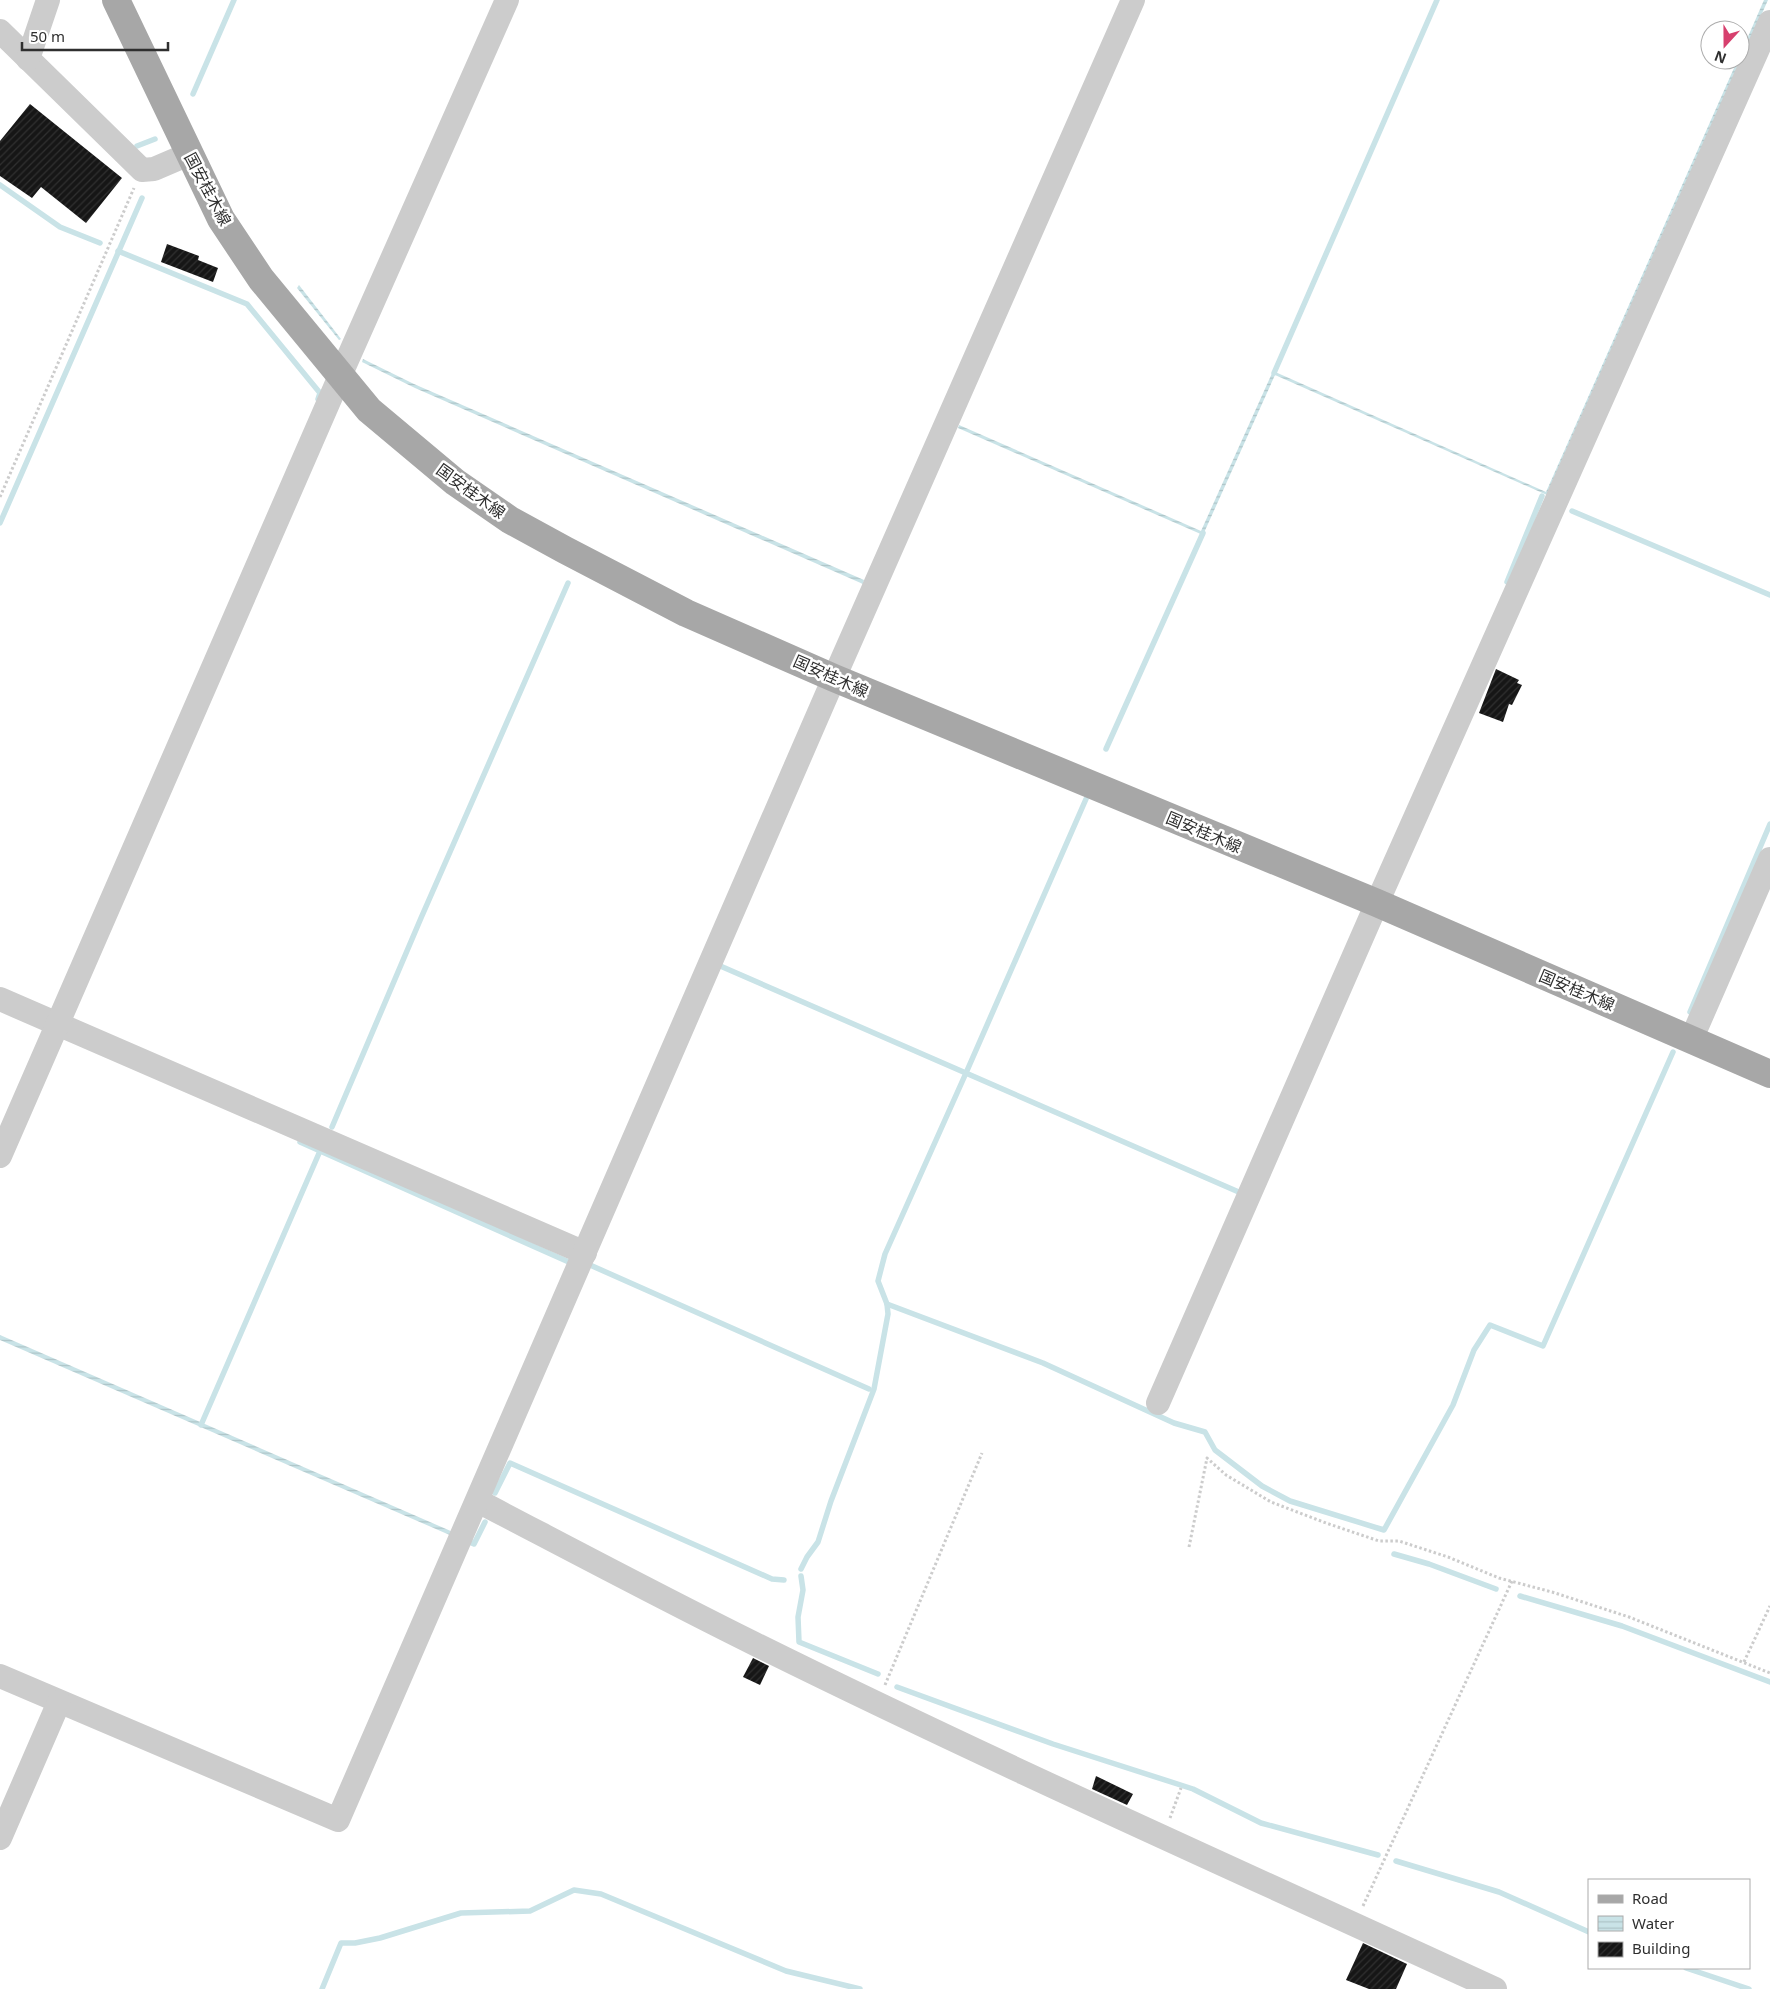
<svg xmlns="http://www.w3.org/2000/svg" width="1770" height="1989" font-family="'Noto Sans','Noto Sans JP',sans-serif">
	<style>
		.water { fill: url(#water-rules) }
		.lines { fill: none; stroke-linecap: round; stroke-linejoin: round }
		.stream { stroke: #c9e3e7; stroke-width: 5.5 }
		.building { fill: url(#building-hatch) }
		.path { stroke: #ccc; stroke-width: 3; stroke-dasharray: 2.5 2.5; stroke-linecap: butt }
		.minor { stroke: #ccc; stroke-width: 24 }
		.major { stroke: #a7a7a7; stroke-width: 28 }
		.labels { text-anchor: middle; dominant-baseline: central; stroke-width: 5; stroke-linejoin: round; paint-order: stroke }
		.street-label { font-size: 16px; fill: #2f2f2f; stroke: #fff }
	</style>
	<defs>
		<pattern id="water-rules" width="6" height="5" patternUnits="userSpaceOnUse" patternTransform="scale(1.25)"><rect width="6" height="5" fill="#c9e3e7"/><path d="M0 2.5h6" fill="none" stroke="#adc3c6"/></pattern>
		<pattern id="building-hatch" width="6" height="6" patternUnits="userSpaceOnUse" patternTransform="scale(1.25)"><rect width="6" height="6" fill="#161616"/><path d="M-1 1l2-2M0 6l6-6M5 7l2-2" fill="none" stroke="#303030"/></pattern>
	</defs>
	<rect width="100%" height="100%" fill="#fff"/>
	<g class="water">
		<path d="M1764,0H1768L1547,495L1275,375L1203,535L958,428L959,425L1201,531L1273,371L1546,492L1734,68L1738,60H1740V55Z"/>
		<path d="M299,285L341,339L339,340L297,288Z"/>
		<path d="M363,359L414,384L864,580L863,584L415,388L362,362Z"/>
		<path d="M0,1335L453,1532L452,1536L0,1340Z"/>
	</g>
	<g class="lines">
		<g class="stream">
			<path d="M193,94L234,0"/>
			<path d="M137,146L155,139"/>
			<path d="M0,185L60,227L100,243"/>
			<path d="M118,251L247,304L320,393L318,399"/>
			<path d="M1274,373L1437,0"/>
			<path d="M1572,511L1770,595"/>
			<path d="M0,523L142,198"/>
			<path d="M1507,582L1542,496"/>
			<path d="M1106,749L1203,533"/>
			<path d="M718,965L1241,1193L1242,1189"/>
			<path d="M1690,1012L1770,824"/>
			<path d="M332,1127L421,918L568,583"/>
			<path d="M300,1142L571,1263V1265"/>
			<path d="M590,1265L869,1389"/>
			<path d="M887,1304L1043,1363L1174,1423L1205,1432L1215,1450L1262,1486L1290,1501L1384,1530L1453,1405L1474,1350L1490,1325L1543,1346L1673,1052"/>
			<path d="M201,1425L320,1151"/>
			<path d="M495,1493L510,1463L772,1579L784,1580"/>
			<path d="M467,1541L474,1544L485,1522"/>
			<path d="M1394,1554L1429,1564L1496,1589"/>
			<path d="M801,1569L807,1557L818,1542L831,1501L874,1389L888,1314L887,1304L878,1281L885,1254L966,1073L1086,799"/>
			<path d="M801,1576L803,1590L798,1617L799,1642L878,1674"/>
			<path d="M1520,1596L1622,1626L1770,1682"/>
			<path d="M897,1687L1053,1744L1193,1789L1261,1823L1378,1855"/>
			<path d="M1396,1861L1499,1892L1589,1932"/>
			<path d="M1686,1968L1749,1989"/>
			<path d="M322,1989L341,1943H355L380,1938L461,1913L530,1911L574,1890L601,1894L786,1971L860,1989"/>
		</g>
	</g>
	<g class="building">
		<path d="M30,104L122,178L86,223L41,187L32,198L0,176V141Z"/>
		<path d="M167,244L199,256L198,260L218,268L213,282L161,262Z"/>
		<path d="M1496,669L1519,680L1517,683L1522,685L1512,705L1509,704L1503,722L1479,713Z"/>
		<path d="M753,1658L769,1666L760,1685L743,1677Z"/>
		<path d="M1096,1776L1133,1794L1127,1805L1092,1789Z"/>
		<path d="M1363,1943L1407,1964L1396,1989H1369L1346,1980Z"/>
	</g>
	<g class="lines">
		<g class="path">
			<path d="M0,497L134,188"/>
			<path d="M1189,1547L1207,1458L1226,1475L1271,1502L1326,1523L1379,1541H1399L1448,1557L1499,1578L1552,1592L1629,1617L1770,1673"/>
			<path d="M1744,1662L1770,1606"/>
			<path d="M885,1685L982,1453"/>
			<path d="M1170,1818L1181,1788"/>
			<path d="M1363,1906L1512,1581"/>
		</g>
		<g class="minor">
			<path d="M0,31L142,170L154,169L189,154"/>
			<path d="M28,59L48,0"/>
			<path d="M0,999L585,1253"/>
			<path d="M1691,1040L1770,859"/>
			<path d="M0,1156L340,376L507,0"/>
			<path d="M1158,1403L1377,903L1770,22"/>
			<path d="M478,1501C570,1549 662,1598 755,1644C999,1765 1248,1875 1495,1989"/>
			<path d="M0,1676L338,1820L834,678L1133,0"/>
			<path d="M0,1838L59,1702"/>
		</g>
		<path class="major" d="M116,0L221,219L261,279L369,410L455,482L510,520L565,550L686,613L834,678L1377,903L1770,1074"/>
	</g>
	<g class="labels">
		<g class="street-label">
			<text transform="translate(208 189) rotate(62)">国安桂木線</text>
			<text transform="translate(471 491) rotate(36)">国安桂木線</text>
			<text transform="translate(831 676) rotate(24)">国安桂木線</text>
			<text transform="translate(1204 832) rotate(23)">国安桂木線</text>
			<text transform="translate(1577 990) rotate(23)">国安桂木線</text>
		</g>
	</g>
	<rect x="1588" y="1879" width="162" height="90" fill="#ffffff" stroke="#acacac"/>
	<rect x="1598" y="1895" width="25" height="8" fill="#a7a7a7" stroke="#acacac"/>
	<text x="1632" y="1904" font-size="15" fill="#2f2f2f">Road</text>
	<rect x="1598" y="1916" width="25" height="15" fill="url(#water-rules)" stroke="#acacac"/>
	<text x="1632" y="1929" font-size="15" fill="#2f2f2f">Water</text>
	<rect x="1598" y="1942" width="25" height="15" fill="url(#building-hatch)" stroke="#acacac"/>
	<text x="1632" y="1954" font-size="15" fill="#2f2f2f">Building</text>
	<g transform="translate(1725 45) rotate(201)"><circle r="24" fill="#ffffff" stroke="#acacac"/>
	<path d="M0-4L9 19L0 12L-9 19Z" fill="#d7406e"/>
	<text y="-8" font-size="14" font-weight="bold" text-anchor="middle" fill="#2f2f2f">N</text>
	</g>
	<path d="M22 42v8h146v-8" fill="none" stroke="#2f2f2f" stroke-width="2.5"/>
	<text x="30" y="42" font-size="15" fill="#2f2f2f" stroke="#ffffff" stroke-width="4" paint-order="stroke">50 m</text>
</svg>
